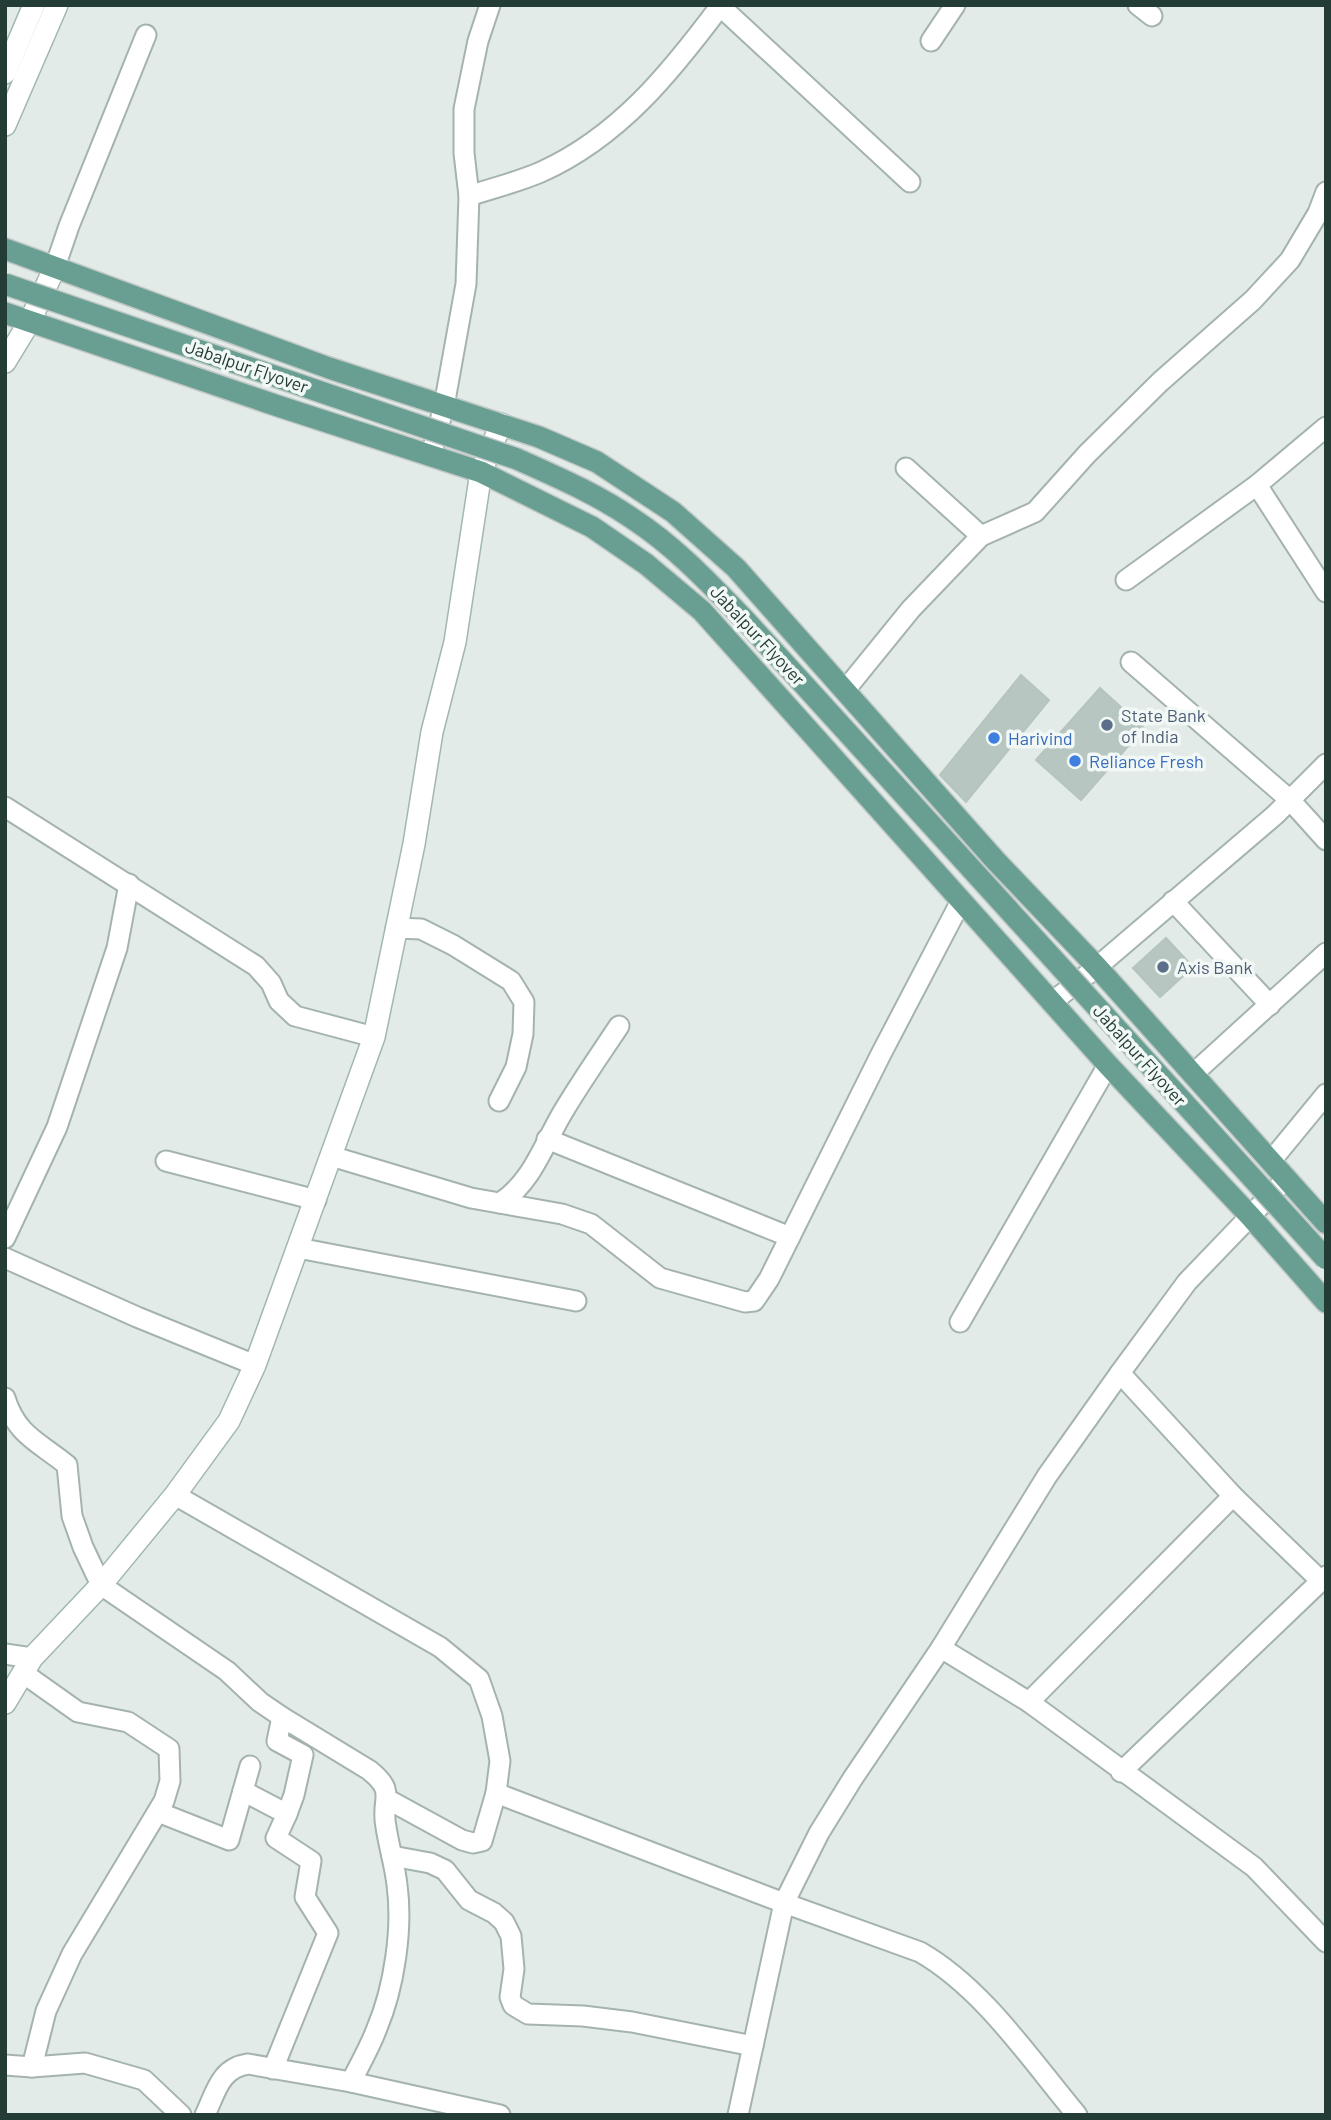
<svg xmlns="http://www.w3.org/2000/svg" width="1331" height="2120" font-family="Barlow,sans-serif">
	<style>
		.building { fill: #b7c6c0; stroke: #b5c5be; stroke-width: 2 }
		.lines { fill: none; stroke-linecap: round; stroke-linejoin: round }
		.street-casing { stroke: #a5b3ae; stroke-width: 23 }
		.secondary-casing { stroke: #a1b7af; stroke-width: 24 }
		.primary-casing { stroke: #c1c8c6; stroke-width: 24 }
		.street { stroke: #fff; stroke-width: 19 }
		.secondary { stroke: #fff; stroke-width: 21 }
		.primary { stroke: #699f92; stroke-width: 21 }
		.primary-bridge-casing { stroke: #c1c8c6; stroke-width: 24; stroke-linecap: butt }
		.primary-bridge { stroke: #699f92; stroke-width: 21 }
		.service-dot { fill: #5c6f8a; stroke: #f2f8f5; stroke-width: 2.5 }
		.shop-dot { fill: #3f7fe0; stroke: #f2f8f5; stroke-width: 2.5 }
		.labels { text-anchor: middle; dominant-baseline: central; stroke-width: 7; stroke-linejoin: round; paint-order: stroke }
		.street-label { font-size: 18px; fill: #233c35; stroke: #f2f8f5 }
		.service-label { font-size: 18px; fill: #4e5e75; stroke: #f2f8f5; text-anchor: start }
		.shop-label { font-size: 18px; fill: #366cbe; stroke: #f2f8f5; text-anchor: start }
	</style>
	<rect width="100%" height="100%" fill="#e2ebe7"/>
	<g class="building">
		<path d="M1021,675L1049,700L966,802L940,775Z"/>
		<path d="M1100,688L1144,728L1081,800L1036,760Z"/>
		<path d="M1166,938L1193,967L1160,997L1133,968Z"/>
	</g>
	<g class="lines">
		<defs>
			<g id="street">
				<path d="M1138,5L1152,16"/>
				<path d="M720,6L910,182"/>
				<path d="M931,41L955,5"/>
				<path d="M469,196C493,188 518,182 541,172C619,137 671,72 721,5"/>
				<path d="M55,267L69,226L146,35"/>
				<path d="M431,455L444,406L466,284L469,196L464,153V109L478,41L490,5"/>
				<path d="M906,468L981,536"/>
				<path d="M1257,485L1326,592"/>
				<path d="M1126,580L1257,485L1326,427"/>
				<path d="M1131,662L1290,800L1326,840"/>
				<path d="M846,689L911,609L981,536L1035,512L1087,454L1160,382L1253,300L1290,260L1318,213L1326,192"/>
				<path d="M5,807L256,966L271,983L279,1001L295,1016L374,1037"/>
				<path d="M1173,901L1270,1005"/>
				<path d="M396,928L421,929L453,945L511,981L524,1002L523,1034L516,1067L499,1101"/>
				<path d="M1052,1002L1097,967L1275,815L1326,764"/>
				<path d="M1193,1074L1326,953"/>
				<path d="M547,1139L790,1237"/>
				<path d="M331,1156L471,1198L562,1214L591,1224L660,1278L745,1302L754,1301L769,1279L881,1054L961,901"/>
				<path d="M166,1161L316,1200"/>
				<path d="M1271,1161L1326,1094"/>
				<path d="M500,1203C534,1181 545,1140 566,1107C583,1079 601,1053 619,1026"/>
				<path d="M5,1238L57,1127L117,948L129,884"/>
				<path d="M298,1248L576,1301"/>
				<path d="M5,1258L137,1317L255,1365"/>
				<path d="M960,1322L1108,1065"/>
				<path d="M1120,1373L1233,1496L1321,1581"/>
				<path d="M5,1398C17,1436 39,1442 67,1465L72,1516L83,1547L101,1585L227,1671L260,1702L282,1717L369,1770C398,1793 380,1798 386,1827C389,1847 395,1866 397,1885C403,1929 394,1988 377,2028C370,2047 360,2064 351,2082"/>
				<path d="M175,1495L440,1647L479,1679L492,1716L500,1761L496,1793L482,1841L473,1843L462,1840L387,1799"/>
				<path d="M941,1648L1029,1702L1254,1867L1326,1942"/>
				<path d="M5,1654L32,1658"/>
				<path d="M23,1673L78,1712L128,1722L169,1749L170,1781L164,1801L72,1954L46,2011L32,2067"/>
				<path d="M1029,1702L1233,1496"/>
				<path d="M282,1717L277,1741L303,1755L294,1795L287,1814"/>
				<path d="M1121,1772L1326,1576"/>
				<path d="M243,1791L287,1814L276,1838L311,1861L305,1897L328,1933L273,2069"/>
				<path d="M496,1793L784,1903L920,1952C983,1988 1030,2059 1077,2115"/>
				<path d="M158,1812L229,1840L250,1766"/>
				<path d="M392,1856L430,1863L445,1870L469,1900L494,1913L504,1922L511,1936L514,1969L510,1997L513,2005L528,2014L583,2016L632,2022L753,2046"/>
				<path d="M5,2065L32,2067L85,2063L144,2080L181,2115"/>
				<path d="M205,2115C216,2092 220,2068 248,2064L351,2082L500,2115"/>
				<path d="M738,2115L784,1903L819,1833L853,1778L941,1648L1047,1476L1120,1373L1187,1282L1286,1179"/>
			</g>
			<g id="secondary">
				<path d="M5,73L34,5"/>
				<path d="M5,125L57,5"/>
				<path d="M5,362L30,321L55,267"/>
				<path d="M5,1703L32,1658L101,1585L175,1495L229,1421L255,1365L374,1037L414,844L432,732L455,642L481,472L501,424"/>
			</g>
			<g id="primary">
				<path d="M5,249L329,368L539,437L597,462L673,512L736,568L995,860L1097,967L1326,1223"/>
				<path d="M5,313L278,406L481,472L592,527L646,564L702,611L1108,1065L1251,1217L1326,1302"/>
			</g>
		</defs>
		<use href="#street" class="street-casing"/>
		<use href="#secondary" class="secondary-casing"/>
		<use href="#primary" class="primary-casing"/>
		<use href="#street" class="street"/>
		<use href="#secondary" class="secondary"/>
		<use href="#primary" class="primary"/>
		<defs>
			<path id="primary-bridge" d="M5,284L517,459C557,477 597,494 633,519C676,547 711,585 746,621L1326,1259"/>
		</defs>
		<use href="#primary-bridge" class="primary-bridge-casing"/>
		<use href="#primary-bridge" class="primary-bridge"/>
	</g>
	<g class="service-dot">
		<circle cx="1107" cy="725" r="7"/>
		<circle cx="1163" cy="967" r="7"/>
	</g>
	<g class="shop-dot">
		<circle cx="994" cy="738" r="7"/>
		<circle cx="1075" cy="761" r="7"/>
	</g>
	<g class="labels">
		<g class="street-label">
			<text transform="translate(247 366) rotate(19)">Jabalpur Flyover</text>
			<text transform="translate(758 635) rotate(47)">Jabalpur Flyover</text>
			<text transform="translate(1140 1055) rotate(48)">Jabalpur Flyover</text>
		</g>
		<g class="service-label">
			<text x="1121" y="715">State Bank<tspan x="1121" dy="21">of India</tspan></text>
			<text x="1177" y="967">Axis Bank</text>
		</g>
		<g class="shop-label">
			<text x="1008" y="738">Harivind</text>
			<text x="1089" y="761">Reliance Fresh</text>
		</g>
	</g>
	<rect width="1331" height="2120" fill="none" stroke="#233c35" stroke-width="14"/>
</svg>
